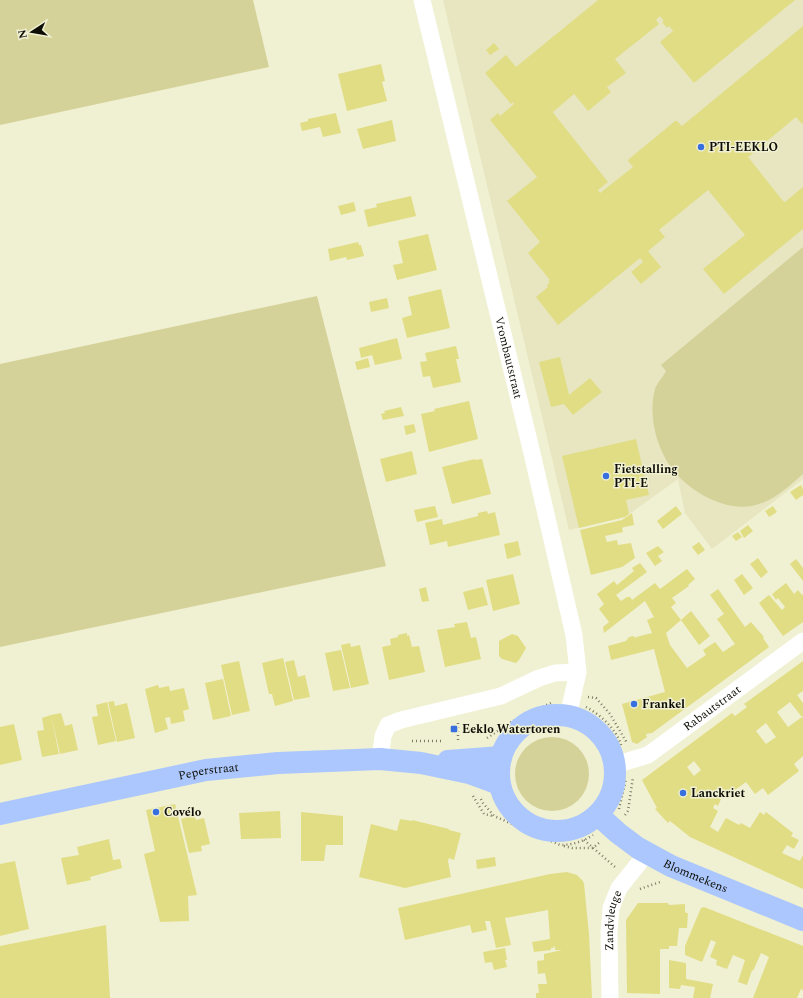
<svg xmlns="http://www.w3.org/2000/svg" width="803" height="998" viewBox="0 0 803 998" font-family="Spectral,serif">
  <rect width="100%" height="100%" fill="#f0f0d2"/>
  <path fill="#e7e6c1" d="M443,0h360v479l-91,70 -27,-36 -7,-34 -53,38 -56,13z"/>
  <path fill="#d4d299" d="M0,0h253l16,67 -269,58z
    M803,247v227c-15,13 -30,28 -51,32 -29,5 -64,-15 -81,-39 -15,-20 -23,-53 -16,-78 2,-6 8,-12 11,-18l-5,-6z
    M317,296l69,270 -386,81v-283z
    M515 774a37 37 0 1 1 74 0a37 37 0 1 1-74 0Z"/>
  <path fill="#e1dd84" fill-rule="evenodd" d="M598,0h197l-101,83 -34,-41 13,-11 -4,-5 -2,2 -5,-6 2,-1 -4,-5 -4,4 3,4 -44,35 11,14 -19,14 4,5 -23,19 -14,-17 -21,18 -6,-7 61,77 -10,8 2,3 33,-26 -5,-6 1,-2 46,-38h2l5,5 121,-100v97l-1,1 -6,-7 -48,40 35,44 2,1 18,-15v42l-79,65 -21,-25 42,-34 -37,-45 -49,40 6,7 -17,14 13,16 -20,17 -10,-12 12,-10 -3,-4 -82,67 -22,-28 12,-10 -1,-2 3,-3 -2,-1 2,-1 -22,-27 12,-11 -33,-41 30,-24 -47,-57 8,-7 2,3 14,-12 -1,-2 -2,2 -26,-31 21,-18 10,12z
    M494,43l5,6 -9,6 -4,-5z
    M381,64l4,17 -3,1 5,19 -40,10 -9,-37z
    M336,113l5,20 -18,4 -3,-10 -18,4 -2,-8 8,-2v-2z
    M392,120l4,21 -33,8 -6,-20z
    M411,196l5,20 -48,11 -4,-17 13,-3 -1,-3z
    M354,202l2,9 -15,4 -3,-9z
    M428,234l9,36 -40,10 -4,-15 10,-2 -5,-22z
    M358,242l1,3h2l3,11 -17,4 -1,-3 -16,4 -2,-12z
    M441,289l9,39 -43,10 -5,-20 10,-3 -4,-18z
    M387,298l2,10 -18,4 -2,-10z
    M397,338l5,21 -27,6 -3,-10 -11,3 -2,-10z
    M456,346l3,13h-3l5,23 -28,6 -3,-12 -7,1 -3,-15 7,-1 -2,-8z
    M560,357l9,38 21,-17 12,14 -29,23 -9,-11 -13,3 -12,-45z
    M368,358l2,9 -13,3 -2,-8z
    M469,401l9,38 -49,13 -8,-38 14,-3 -1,-2z
    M401,407l3,9 -21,4 -2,-6 4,-1 -1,-2z
    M414,424l2,8 -10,3 -2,-9z
    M636,439l13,56 -23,5 3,14 -4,3 -46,11 -17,-72z
    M412,451l5,23 -31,8 -6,-23z
    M475,459v1l7,-1 9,35 -39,10 -10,-37z
    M801,485l2,4v6l-7,5 -6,-8z
    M435,506l3,11 -21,5 -3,-12z
    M676,506l6,8 -19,15 -6,-8z
    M773,506l4,6 -8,5 -4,-6z
    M487,511l1,3 7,-2 5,23 -52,12 -1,-6 -17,4 -5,-22 17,-4 1,6 35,-9v-3z
    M632,513l2,12 -10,2 -2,1 1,4 -18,4 2,6 10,-2 1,5 13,-2 4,15 -13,9 -31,8 -11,-45 42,-10z
    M748,525l5,6 -9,7 -4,-7z
    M738,532l4,5 -6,4 -4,-5z
    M518,541l3,14 -14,4 -3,-15z
    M699,542l6,8 -7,5 -6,-8z
    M658,546l6,6 -6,4 4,5 -7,5 -9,-13z
    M758,558l10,14 -7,6 -11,-14z
    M796,559l7,9v13l-13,-17z
    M640,563l7,9 -31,23 5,6 6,-4h3l2,3 23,-17 5,6 27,-20 8,10 -7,6 1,1 -17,12 4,5 -5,4 10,13 -15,13 4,12 17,23 19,-13 -3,-5 12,-8 8,10 12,-8 -18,-25 7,-5 -14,-19 8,-6 27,38 6,-5 13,15 -1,1 6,9 -117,86 -6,1 1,3 -10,7 -5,-2 -10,-38 43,-12 -11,-43 -43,11 -3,-14 18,-5 3,-4 4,-1 3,2v-1l16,-4 -5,-13 7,-3 -9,-16 -41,32 -1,-6 6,-5 -10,-13 5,-5 -7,-10 17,-13 3,4 17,-14 -2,-3z
    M513,574l7,30 -27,7 -7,-31z
    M742,574l11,14 -9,7 -10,-15z
    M786,583l8,11 4,-4 4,5 1,-1v28l-20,14 -24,-33 10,-8 13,15 3,-3 -7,-9 -2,2 -4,-6z
    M426,587l3,14 -7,1 -3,-13z
    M483,587l5,18 -20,5 -5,-18z
    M691,611l19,25 -11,9 -18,-25z
    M467,622l4,16 5,-1 5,22 -36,8 -8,-37 18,-3 -1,-3z
    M407,633v3l2,-1 3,12 7,-1 6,26 -36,8 -7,-33 9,-2 -1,-6 8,-2v-2z
    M512,634l6,2 8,12 -7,12 -3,3 -14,-4 -3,-3v-15z
    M350,643l1,4 9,-2 9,39 -18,4 -10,-43z
    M341,650l9,38 -17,3 -8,-38z
    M283,658l10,43 -18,5 -3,-12h-3l-7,-31z
    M294,660l4,17 7,-2 5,22 -16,3 -9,-38z
    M239,661l11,50 -18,4 -11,-50z
    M803,661v30l-6,4 6,8v13l-1,1 -12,-15 -13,10 11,15 14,-10 1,1v38l-9,8 5,7 -31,24 -5,-7 -8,6 -9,-12 -22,16 -6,-9 -7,5 10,5 -3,7 -3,-2 -2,4 5,3 -8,16 8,5 8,-14 13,7 2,-2 9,5 10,-16 4,3 2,-3 27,21 -2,3 8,4 -5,9 -7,-4 -5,8 18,8 3,-6v34l-113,-52 -20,-16 -2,2 -13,-14 2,-1 -15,-28 90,-67 3,3 12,-9 -3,-3zM766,723l10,14 -10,7 -10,-13zM694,761l7,9 -7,6 -7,-9z
    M223,679l8,37 -18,4 -8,-37z
    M158,685l1,3 10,-2 1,5 14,-3 5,21 -6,2 2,10 -14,3 -1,-7 -5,1 3,11 -13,4 -10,-44z
    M114,701l1,5 12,-3 8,35 -18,4 -9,-40z
    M107,702l9,39 -18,4 -6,-28 6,-1 -2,-11z
    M61,713l4,13 7,-2 6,26 -18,4 -9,-39z
    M51,715l8,39 -17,3 -5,-26 7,-1 -2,-12z
    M14,724l8,36 -22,5v-38z
    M175,804l22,91 -9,1 1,25 -29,1 -16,-68 11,-3 -9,-41z
    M280,811l1,27 -40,1 -2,-26z
    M301,812l42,4v29h-17l-2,16h-23z
    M194,815l2,5 8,-2 6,26 -9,2 1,5 -13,2 -8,-34z
    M400,819l12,2v-1l37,9v1l12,3 -7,27 -5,-2 -1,3 3,16 -46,11 -46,-11 12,-53 26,7z
    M109,839l4,21 7,-1 2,9 -32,9 1,3 -24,5 -6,-27 18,-3 -2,-8z
    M495,857l1,9 -19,3 -1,-9z
    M15,861l14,68 -29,7v-72z
    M567,872l10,3 6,6 1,3 5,50 3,64h-56v-5h3l-1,-9h9l-2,-11 -7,1 -1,-13 7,-1v-6l18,-4h-7v-3l-2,-1 1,2h-3v2l-17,2 -2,-10 18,-3 -2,-29 -43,8 6,27 -15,3 -6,-27h-5l2,9 -15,3 -2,-8 -65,15 -7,-32 152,-34z
    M638,903h30l1,2 16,-1v7l1,2h2l-1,15h-8l-2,18h-8v3h-9v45l-33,-1 -1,-73z
    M704,907l99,39v44l-2,-1 -4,9h-44l16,-41 -8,-4 -8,18 -1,-1 -5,15 -9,-3 7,-22 -12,-5 -6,14 -11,-4 1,-5 -7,-3 6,-15 -5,-2 -9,22 -17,-7v-9l16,-38z
    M106,925l4,73h-110v-52z
    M505,948l2,12h-2l2,7 -13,3 -2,-8 -7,1 -2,-11z
    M669,960l17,3v16l27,5 -3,14h-17l2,-11 -14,-2 -1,4 -11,-1z"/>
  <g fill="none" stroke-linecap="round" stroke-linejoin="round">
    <path stroke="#7c7b69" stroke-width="2.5" stroke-dasharray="1 3" stroke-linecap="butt" d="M588,697l8,1 14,16 17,29
      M586,707c15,8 30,22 35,38
      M458,723v19
      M487,738l26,-17 40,-19
      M412,741h32
      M473,796l11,18 9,2
      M481,799l2,4 11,13 66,29c12,0 22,-3 33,-10
      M619,809l7,-30
      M625,815l3,-4 5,-34
      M584,840l31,27
      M564,846l8,2h21l7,-6
      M640,889l20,-7"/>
    <g stroke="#fff" stroke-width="17">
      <path id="s1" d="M422,0l109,449 43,186 4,37 -10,44"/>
      <path d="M380,759l3,-23 5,-11 13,-5 100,-24 38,-18 16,-5 23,-1"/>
      <path id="s2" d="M615,765l33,-10 155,-114"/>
      <path id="s3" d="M610,998l-1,-66 2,-24 8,-20 28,-35"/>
    </g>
    <g stroke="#abc7fd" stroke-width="22">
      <circle cx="557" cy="773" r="58"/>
      <path d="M448,761l53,-4"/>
      <path id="s4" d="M0,814l206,-44 72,-7 102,-4 41,4 48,10 30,11"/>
      <path id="s5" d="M598,815l20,18 20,15 33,18 132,54"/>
    </g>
  </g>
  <g fill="#376fde" stroke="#f0f0d2" stroke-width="1.5">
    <circle cx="701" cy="147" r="4"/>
    <circle cx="606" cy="476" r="4"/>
    <circle cx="634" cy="704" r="4"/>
    <rect x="450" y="725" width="8" height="8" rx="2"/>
    <circle cx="683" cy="793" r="4"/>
    <circle cx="156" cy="812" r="4"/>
  </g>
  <g text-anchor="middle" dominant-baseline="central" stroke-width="3" stroke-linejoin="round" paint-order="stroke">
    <g font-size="12" font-weight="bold" fill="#0e0d05" stroke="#f0f0d2" text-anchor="start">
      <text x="709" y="147">PTI-EEKLO</text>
      <text x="614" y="469">Fietstalling<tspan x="614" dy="14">PTI-E</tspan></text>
      <text x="642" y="704">Frankel</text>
      <text x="462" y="729">Eeklo Watertoren</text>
      <text x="691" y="793">Lanckriet</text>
      <text x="164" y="812">Covélo</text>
    </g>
    <g font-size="12" fill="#0e0d05" stroke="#f0f0d2">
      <text stroke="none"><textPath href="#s1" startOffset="368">Vrombautstraat</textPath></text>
      <text stroke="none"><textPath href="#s2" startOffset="114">Rabautstraat</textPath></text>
      <text stroke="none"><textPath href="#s4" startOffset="213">Peperstraat</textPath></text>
      <text stroke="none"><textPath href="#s5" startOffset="116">Blommekens</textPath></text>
      <text stroke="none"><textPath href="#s3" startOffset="78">Zandvleuge</textPath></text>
    </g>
  </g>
  <g transform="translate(32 32) rotate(258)" stroke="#f0f0d2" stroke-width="3" paint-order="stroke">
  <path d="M0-3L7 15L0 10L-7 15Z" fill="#0e0d05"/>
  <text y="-6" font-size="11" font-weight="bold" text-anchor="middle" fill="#0e0d05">N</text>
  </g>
</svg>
